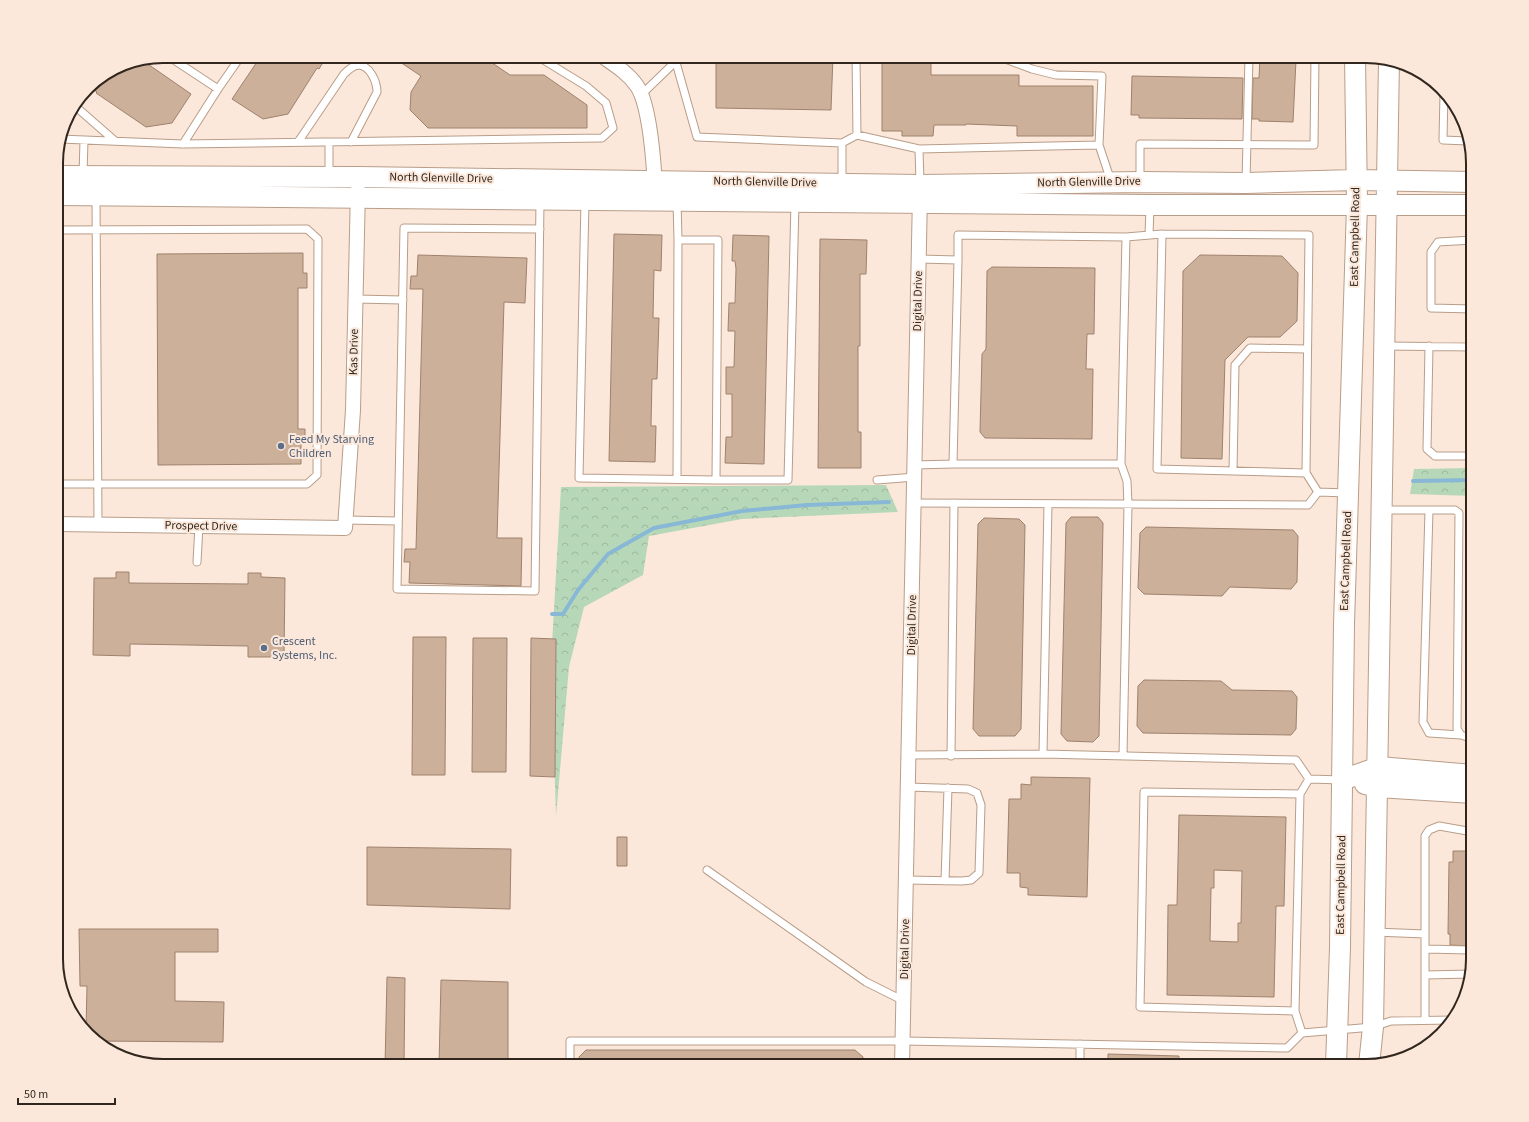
<svg xmlns="http://www.w3.org/2000/svg" width="1529" height="1122" viewBox="0 0 1529 1122" font-family="'Source Sans 3',sans-serif">
  <defs>
    <pattern id="forest-crowns" width="20" height="18" patternUnits="userSpaceOnUse"><rect width="20" height="18" fill="#b7d8b8"/><path d="M2 6a3 3 0 1 1 6 0M12 15a3 3 0 1 1 6 0" fill="none" stroke="#9eb99e"/></pattern>
  </defs>
  <rect width="100%" height="100%" fill="#fbe8db"/>
  <path fill="url(#forest-crowns)" d="M1473,468v28l-63,-2 4,-25z
    M886,485l12,27 -156,7 -93,17 -6,39 -59,32 -15,60 -13,149 -5,-155 10,-174z"/>
  <g fill="none" stroke-linecap="round" stroke-linejoin="round">
    <path stroke="#88b8d5" stroke-width="4" d="M1413,481l60,-1
      M552,614h11l15,-24 30,-36 46,-26 88,-17 65,-6 82,-3"/>
  </g>
  <path fill="#cdb09a" stroke="#9e826d" fill-rule="evenodd" d="M261,56h66l-8,13 -2,-1 -29,46 -25,5 -31,-20z
    M391,56h91l28,19h34l43,30v23h-159l-18,-18 1,-18 10,-16z
    M716,56h117l-2,54 -115,-2z
    M882,56h49v19h88v11h74v50h-76v-10l-51,-2v1h-32l-1,11h-31v-5h-20z
    M1260,56h33v4h3l-3,62 -34,-1v-2h-7l1,-41h6z
    M142,60l49,34 -19,29 -26,4 -50,-34 1,-1 -8,-6 33,-22z
    M1132,76l111,2 -1,41 -103,-1v-3h-8z
    M614,234l48,1 -1,36 -7,-1 -1,48h6l-2,61h-5l-1,47h5l-1,36 -46,-1z
    M733,235l36,1 -5,228 -39,-1 1,-26h6v-43h-6v-27h8l1,-36h-7l1,-28h6l1,-34 -1,-8h-3z
    M820,239l47,1 -1,34h-6v72h-2v86h3v36h-43z
    M303,253v20h4v15h-9v141h7v14h-4v21l-143,1 -1,-211z
    M418,255l109,3 -2,45 -21,-1 -7,236h25l-1,48 -112,-3 1,-21h-6l1,-13h11l7,-260h-13l1,-13h6z
    M1200,255l82,1 16,17 -1,48 -17,16h-32l-23,23 -3,99 -41,-1 2,-187z
    M992,267l103,1 -1,66h-7l-1,35h7l-1,70 -107,-1 -5,-6 2,-78 4,-5 1,-78z
    M1071,517h27l5,6 -4,213 -6,6 -26,-1 -6,-7 5,-211z
    M984,518l35,1 6,6 -4,204 -6,7h-36l-6,-7 5,-205z
    M1146,527l147,3 5,6 -1,46 -6,7 -61,-2 -8,9 -78,-2 -6,-6 2,-55z
    M116,572h13v11l119,1v-11h13v4l24,1 -1,79h-36v-11l-118,-2v12l-37,-1 1,-77h22z
    M413,637h33l-1,138h-33z
    M473,638h34l-1,134h-34z
    M531,638l25,1 -1,138 -25,-1z
    M1144,680l77,1 11,9 60,1 5,6 -1,32 -5,6 -148,-2 -6,-7 1,-40z
    M1031,777l59,1 -3,119 -59,-2v-7l-8,-1v-14h-13l2,-74h12v-15l10,1z
    M1179,815l107,2 -2,89h-8l-2,91 -107,-2 1,-90h9zM1214,870l28,1 -1,52h-3v19l-28,-1 1,-53h3z
    M617,837h10v29h-10z
    M367,847l144,2 -1,60 -143,-4z
    M1453,851h20v95l-23,-1v-11h-2l1,-72h4z
    M79,929h139v23h-43v49l49,1 -1,40 -128,-1 -9,-11 1,-44h-7z
    M387,977l18,1 -1,88h-19z
    M441,980l67,2v84h-69z
    M586,1050h269l8,7v9h-284v-9z
    M1108,1054l71,2v10h-71z"/>
  <g fill="none" stroke-linecap="round" stroke-linejoin="round">
    <g stroke="#b99d88" stroke-width="9">
      <path id="lane" d="M168,56l50,33 23,-33
        M856,56l1,79 62,14 1,34
        M675,59l22,78 145,6v40
        M616,66l5,-10
        M1444,93l-1,47 25,1
        M641,95l30,-29 5,-10
        M75,106l40,35
        M60,139l123,5 419,-6 11,-10 -7,-25 -20,-17 -49,-30
        M298,142l46,-68c4,-4 8,-8 14,-9 12,0 19,17 19,27l-26,50
        M329,142v34
        M842,143l15,-8
        M183,144l35,-55
        M1099,145l12,36
        M919,149l180,-4 3,-69 -46,-1 -24,-6 -35,-13
        M83,175l1,-35
        M1140,180v-36l174,1 1,-89
        M1246,182l3,-126
        M96,196l2,329
        M585,201l-6,277 137,2 2,-240h-40l-1,239
        M677,201l1,39
        M540,229l-136,-1 -7,361 138,2 5,-390
        M56,230l251,-1 11,10 -1,236 -10,9h-251
        M1149,235l1,-28
        M1126,237l36,-3 -5,235 149,4 3,-238 -147,-1
        M1473,240l-35,2 -7,10v56l42,1
        M355,299l48,1
        M1386,346l87,1
        M1429,346l-2,103 8,7h38
        M953,464h168l5,-227 -168,-2v25
        M1121,464l6,17 1,24 -5,251
        M915,465l38,-1 5,-204 -39,-1
        M1233,471l2,-106 15,-17 57,1
        M1306,473l12,19
        M716,480h72l7,-277
        M877,480l38,-3
        M914,503l394,2 10,-13 29,1
        M1382,510h73l4,3 -2,216 4,6 12,4
        M1429,510l-6,212 6,11 32,2
        M346,520l52,1
        M197,562l2,-36
        M1043,754l5,-250
        M909,755l134,-1 253,6 13,19 33,1
        M951,756l3,-253
        M707,870l159,112 38,19
        M906,880l56,1 9,-1 8,-7 2,-68 -4,-12 -9,-4 -60,-2
        M945,881l3,-93
        M1375,932l50,2
        M1425,949l45,1 3,3
        M1425,975l46,-1
        M1295,1011l5,-217
        M1425,1020v-184l4,-6 10,-4 34,6
        M1302,1033l-7,-22 -155,-4 4,-215 156,2 9,-15
        M570,1066v-25h333l384,7 15,-15 71,-6 18,-6 62,-1
        M1080,1066v-22"/>
    </g>
    <g stroke="#b99d88" stroke-width="16">
      <path id="street" d="M602,56c13,9 26,17 35,30 13,19 17,79 18,103
        M56,524l289,4 8,-118 5,-221
        M902,1066l18,-871"/>
    </g>
    <g stroke="#b99d88" stroke-width="22">
      <path id="secondary" d="M56,176l303,1 561,8 220,-3 106,1 110,-3 117,2
        M56,195l1094,10h323
        M1342,780l37,-13 94,8
        M1365,784l13,3 95,6
        M1369,1065l4,-38 16,-967
        M1336,1066l4,-119 4,-323 13,-419 -2,-149"/>
    </g>
    <use href="#lane" stroke="#fff" stroke-width="7"/>
    <use href="#street" stroke="#fff" stroke-width="14"/>
    <use href="#secondary" stroke="#fff" stroke-width="20"/>
  </g>
  <g fill="#5c6f8a" stroke="#fbe8db" stroke-width="1.5">
    <circle cx="281" cy="446" r="4"/>
    <circle cx="264" cy="648" r="4"/>
  </g>
  <g text-anchor="middle" dominant-baseline="central" stroke-width="4" stroke-linejoin="round" paint-order="stroke">
    <g font-size="12" fill="#31261d" stroke="#fbe8db">
      <text transform="translate(441 178) rotate(1)">North Glenville Drive</text>
      <text transform="translate(765 182) rotate(1)">North Glenville Drive</text>
      <text transform="translate(1089 182) rotate(-1)">North Glenville Drive</text>
      <text transform="translate(1355 237) rotate(-89)">East Campbell Road</text>
      <text transform="translate(918 301) rotate(-89)">Digital Drive</text>
      <text transform="translate(354 352) rotate(-89)">Kas Drive</text>
      <text transform="translate(201 526) rotate(1)">Prospect Drive</text>
      <text transform="translate(1346 561) rotate(-88)">East Campbell Road</text>
      <text transform="translate(912 625) rotate(-89)">Digital Drive</text>
      <text transform="translate(1341 885) rotate(-89)">East Campbell Road</text>
      <text transform="translate(905 949) rotate(-89)">Digital Drive</text>
    </g>
    <g font-size="12" fill="#4e5e75" stroke="#fbe8db" text-anchor="start">
      <text x="289" y="439">Feed My Starving<tspan x="289" dy="14">Children</tspan></text>
      <text x="272" y="641">Crescent<tspan x="272" dy="14">Systems, Inc.</tspan></text>
    </g>
  </g>
  <path d="M0 0H1529V1122H0ZM163 63H1366A100 100 0 0 1 1466 163V959A100 100 0 0 1 1366 1059H163A100 100 0 0 1 63 959V163A100 100 0 0 1 163 63Z" fill="#fbe8db" fill-rule="evenodd"/>
  <path fill="none" stroke="#31261d" stroke-width="2" d="M163 63H1366A100 100 0 0 1 1466 163V959A100 100 0 0 1 1366 1059H163A100 100 0 0 1 63 959V163A100 100 0 0 1 163 63Z"/>
  <path d="M18 1098v6h97v-6" fill="none" stroke="#31261d" stroke-width="2"/>
  <text x="24" y="1098" font-size="12" fill="#31261d" stroke="#fbe8db" stroke-width="3" paint-order="stroke">50 m</text>
</svg>
